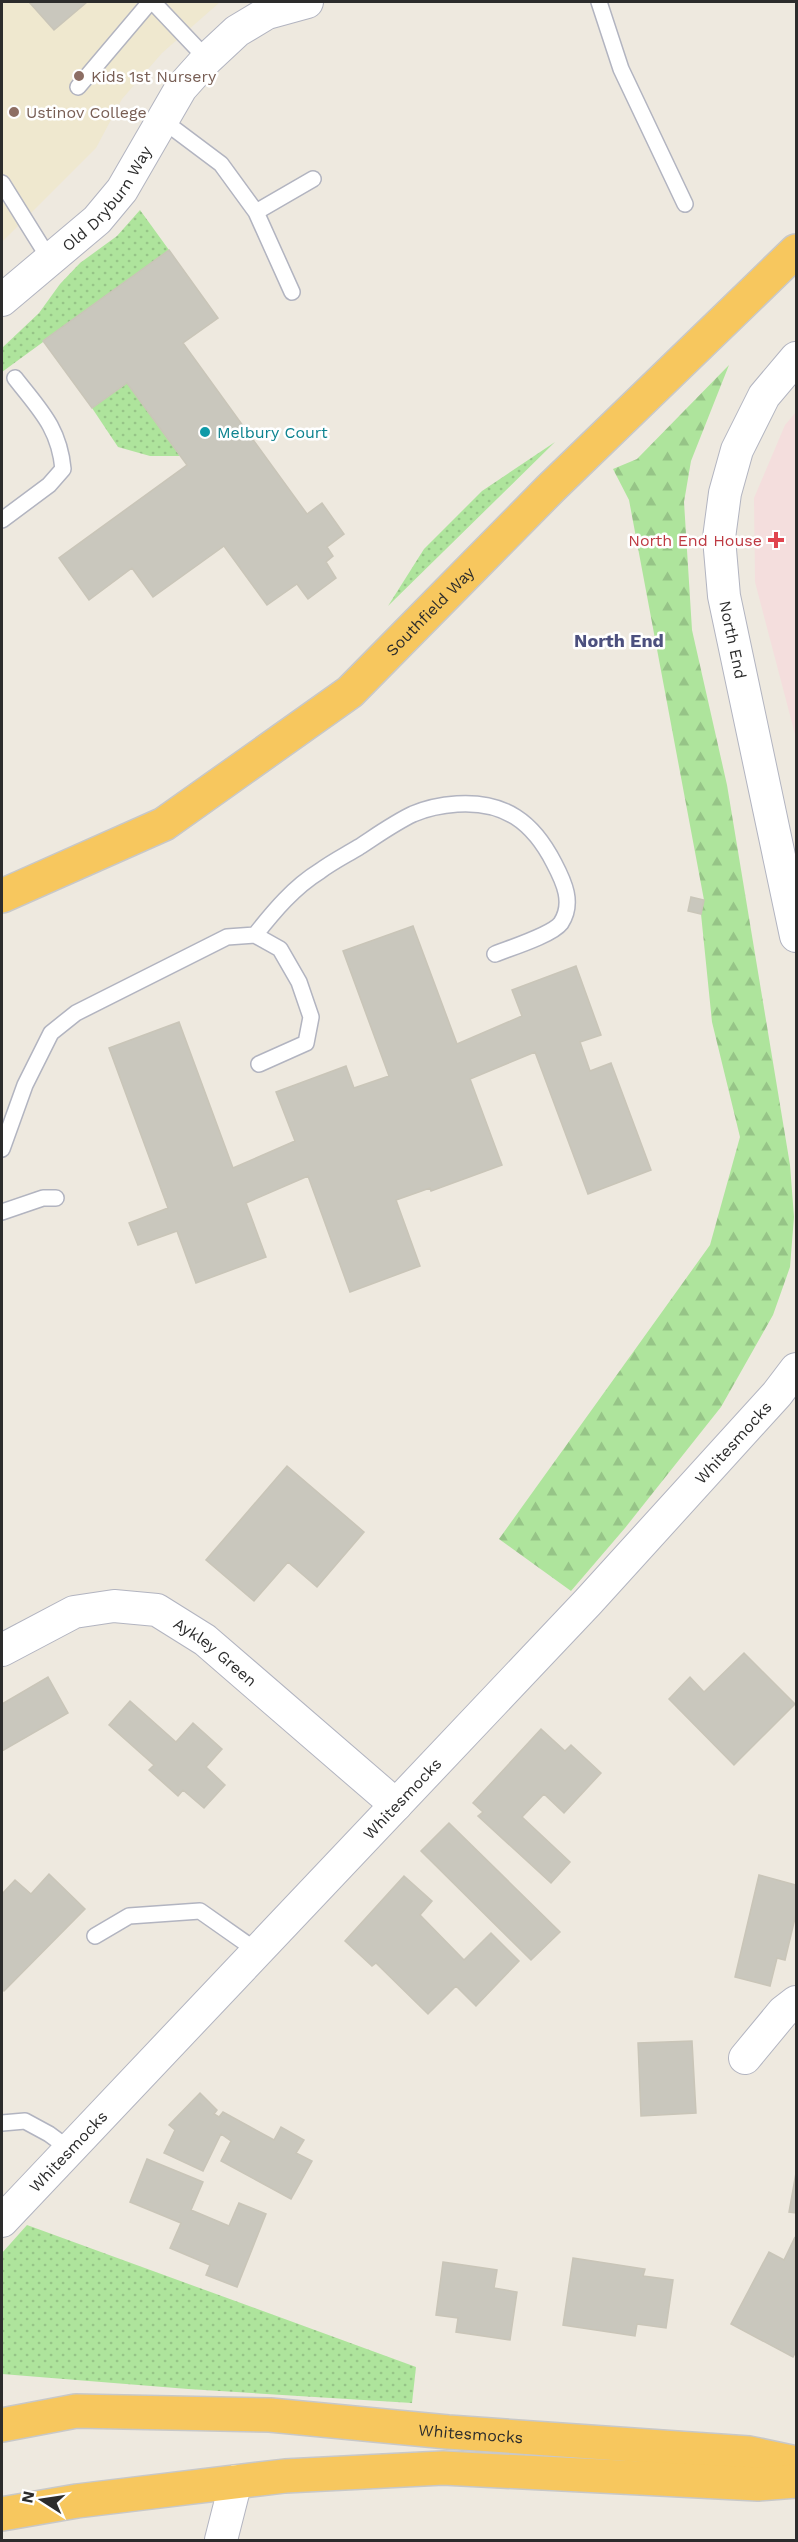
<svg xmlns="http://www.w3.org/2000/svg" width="798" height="2542" viewBox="0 0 798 2542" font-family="'Work Sans',sans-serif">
  <defs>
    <pattern id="green-dots" width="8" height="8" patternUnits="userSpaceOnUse" patternTransform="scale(1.5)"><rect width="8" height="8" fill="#aee49c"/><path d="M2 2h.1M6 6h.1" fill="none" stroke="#96c487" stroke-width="1.8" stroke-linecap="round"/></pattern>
    <pattern id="forest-firs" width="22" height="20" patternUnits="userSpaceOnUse" patternTransform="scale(1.5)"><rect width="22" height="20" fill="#aee49c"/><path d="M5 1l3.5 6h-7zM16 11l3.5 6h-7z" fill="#96c487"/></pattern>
  </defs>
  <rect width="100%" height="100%" fill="#eee9df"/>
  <path fill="#efe8cf" d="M2,2h218l-58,51 -40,46 -26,49 -94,94z"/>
  <path fill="#f4dedd" d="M796,412v326l-41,-156 -1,-84 31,-73z"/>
  <path fill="url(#green-dots)" d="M140,210l29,40 -167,122v-24l37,-35 21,-29 20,-21 37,-27z
    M127,383l53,73h-30l-32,-9 -26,-39z
    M555,442l-167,164 36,-57 58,-58z
    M27,2225l389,142 -4,36 -224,-14 -186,-15v-121z"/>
  <path fill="url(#forest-firs)" d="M729,365l-38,96 -7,41 8,128 35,155 63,380 4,52 -4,50 -17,48 -52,92 -96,121 -54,63 -72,-52 211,-294 30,-108 -28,-115 -11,-108 3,-14 -75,-400 -16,-31 24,-10z"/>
  <path fill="#c9c7bd" stroke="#c9c5b8" stroke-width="1.5" d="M29,2h58l-33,28z
    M169,250l49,68 -35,25 124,171 15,-11 22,31 -17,13 6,9 -7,6 10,16 -28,21 -11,-15 -30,21 -43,-59 -71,51 -21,-29 -43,32 -30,-42 128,-93 -60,-82 -35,25 -49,-67z
    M691,897l13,3 -3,14 -13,-3z
    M413,926l44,118 65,-28 -10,-26 64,-24 25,69 -21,7 10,29 21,-8 40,107 -63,24 -53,-142 -65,27 32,86 -71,26 -1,-3 -34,12 24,66 -70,26 -42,-116 -62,27 20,54 -70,26 -19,-52 -39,14 -9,-22 39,-15 -59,-160 70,-26 54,146 62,-27 -19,-49 70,-26 8,22 35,-12 -46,-125z
    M287,1466l77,66 -47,55 -29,-25 -34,39 -48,-41z
    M744,1653l51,51 -61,61 -65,-66 21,-22 14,15z
    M48,1677l20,36 -66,38v-47z
    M130,1701l46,41 17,-19 29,26 -16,18 19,18 -21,23 -21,-18 -5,6 -29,-26 5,-5 -45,-40z
    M541,1729l24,22 6,-6 30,28 -37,40 -20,-19 -22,23 48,45 -19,21 -73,-67 5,-4 -10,-9z
    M449,1823l111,109 -29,28 -110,-109z
    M49,1874l36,35 -81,82 -2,-2v-95l13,-14 16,14z
    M759,1875l37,10v29l-11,46 -8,-2 -7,28 -35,-9z
    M404,1876l28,25 -12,14 44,45 27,-27 28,28 -43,45 -20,-20 -28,28 -52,-51 -4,3 -27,-25z
    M692,2041l4,72 -55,3 -3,-73z
    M200,2093l17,17 -3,4 5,3 4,-5 51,28 7,-13 23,13 -8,13 16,8 -21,38 -70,-38 10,-20 -10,-7 -18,37 -39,-18 11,-23 -6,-5z
    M147,2159l56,23 -12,28 38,16 10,-23 27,11 -29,73 -31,-12 4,-10 -40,-17 11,-25 -51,-21z
    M796,2173v40l-7,-1z
    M795,2237l1,114 -3,6 -62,-33 38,-72 15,8z
    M573,2258l72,11 -2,7 30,4 -7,48 -29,-4 -2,12 -72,-11z
    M443,2262l54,8 -3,18 23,4 -7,48 -54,-8 2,-14 -22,-3z"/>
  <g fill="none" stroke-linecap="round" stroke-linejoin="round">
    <g stroke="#b2b4c0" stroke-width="18">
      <path id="service" d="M153,2l54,57
        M599,2l22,67 64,135
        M78,87l72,-85
        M161,119l60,45 35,48 36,80
        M2,183l48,77
        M256,212l57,-33
        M2,520l47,-35 14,-16c-4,-42 -24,-60 -48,-91
        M255,935c19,-24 39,-48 65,-64 12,-9 26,-16 39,-24 17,-11 35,-24 54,-33 14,-6 29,-9 44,-10 48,-3 76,18 97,59 10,19 20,40 7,60 -9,12 -51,25 -66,31
        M2,1149l23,-64 26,-52 25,-20 151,-76 28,-2 25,14 19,33 12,35 -5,26 -47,21
        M2,1212l41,-14h13
        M95,1936l34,-20 71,-5 57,40
        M2,2123l23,-2 24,13 19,14"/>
    </g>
    <g stroke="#b2b4c0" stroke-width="34">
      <g id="minor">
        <path id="s1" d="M2,300l95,-80 25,-30 59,-102 26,-29 30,-28 30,-18 40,-11"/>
        <path id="s2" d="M796,358l-32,38 -27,54 -12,43 -6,45 5,58 72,340"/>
        <path id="s3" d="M2,1650l72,-38 40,-6 43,4 48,30 191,165"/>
        <path d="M745,2058l38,-46 13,-10"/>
        <path id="s4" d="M2,2221l586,-619 189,-208 19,-25"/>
        <path d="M221,2540l15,-59"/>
      </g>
    </g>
    <g stroke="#c8c8c8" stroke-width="36">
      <g id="trunk">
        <path id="s5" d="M2,896l162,-72 186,-132 201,-204 245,-237"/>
        <path id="s6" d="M2,2425l74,-14 194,4 178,17 301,21 47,10"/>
        <path d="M2,2514l75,-13 208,-25 158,-8 315,16 38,-3"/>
      </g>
    </g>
    <use href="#service" stroke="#fff" stroke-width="15"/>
    <use href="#minor" stroke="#fff" stroke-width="32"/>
    <use href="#trunk" stroke="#f7c75e" stroke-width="33"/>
  </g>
  <g fill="#8d6e63" stroke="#fff" stroke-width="2">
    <circle cx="79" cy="76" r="6"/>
    <circle cx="14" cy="112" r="6"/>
  </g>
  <circle fill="#0f9aa8" stroke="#fff" stroke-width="2" cx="205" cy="432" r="6"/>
  <path fill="#e0444e" stroke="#fff" stroke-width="2" d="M773 531h6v6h6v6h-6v6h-6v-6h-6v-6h6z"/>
  <g text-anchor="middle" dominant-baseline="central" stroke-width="5" stroke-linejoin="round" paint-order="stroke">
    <g font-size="16" fill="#785e54" stroke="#fff" text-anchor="start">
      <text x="91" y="76">Kids 1st Nursery</text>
      <text x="26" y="112">Ustinov College</text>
    </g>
    <g font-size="16" fill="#2c2c2c" stroke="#fff">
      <text stroke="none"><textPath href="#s1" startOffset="147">Old Dryburn Way</textPath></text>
      <text stroke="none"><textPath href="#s5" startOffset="519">Southfield Way</textPath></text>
      <text stroke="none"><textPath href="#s2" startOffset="303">North End</textPath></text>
      <text stroke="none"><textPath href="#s4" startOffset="1068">Whitesmocks</textPath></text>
      <text stroke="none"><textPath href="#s3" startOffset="237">Aykley Green</textPath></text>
      <text stroke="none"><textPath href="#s4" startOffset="582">Whitesmocks</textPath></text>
      <text stroke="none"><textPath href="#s4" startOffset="96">Whitesmocks</textPath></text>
      <text stroke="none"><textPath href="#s6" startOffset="471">Whitesmocks</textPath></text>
    </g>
    <g font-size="16" fill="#0d838f" stroke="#fff" text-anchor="start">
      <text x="217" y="432">Melbury Court</text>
    </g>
    <g font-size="16" fill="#be3a42" stroke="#fff" text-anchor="end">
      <text x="762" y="540">North End House</text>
    </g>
    <g font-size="18" font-weight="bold" fill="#4c507e" stroke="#fff">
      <text x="619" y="640">North End</text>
    </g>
  </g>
  <rect width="798" height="2542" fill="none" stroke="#2c2c2c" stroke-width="6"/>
  <g transform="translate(42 2500) rotate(282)" stroke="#ffffff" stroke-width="4.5" paint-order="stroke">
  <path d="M0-4.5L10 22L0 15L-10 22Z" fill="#2c2c2c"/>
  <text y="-9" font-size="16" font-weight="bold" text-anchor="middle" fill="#2c2c2c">N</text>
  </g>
</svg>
